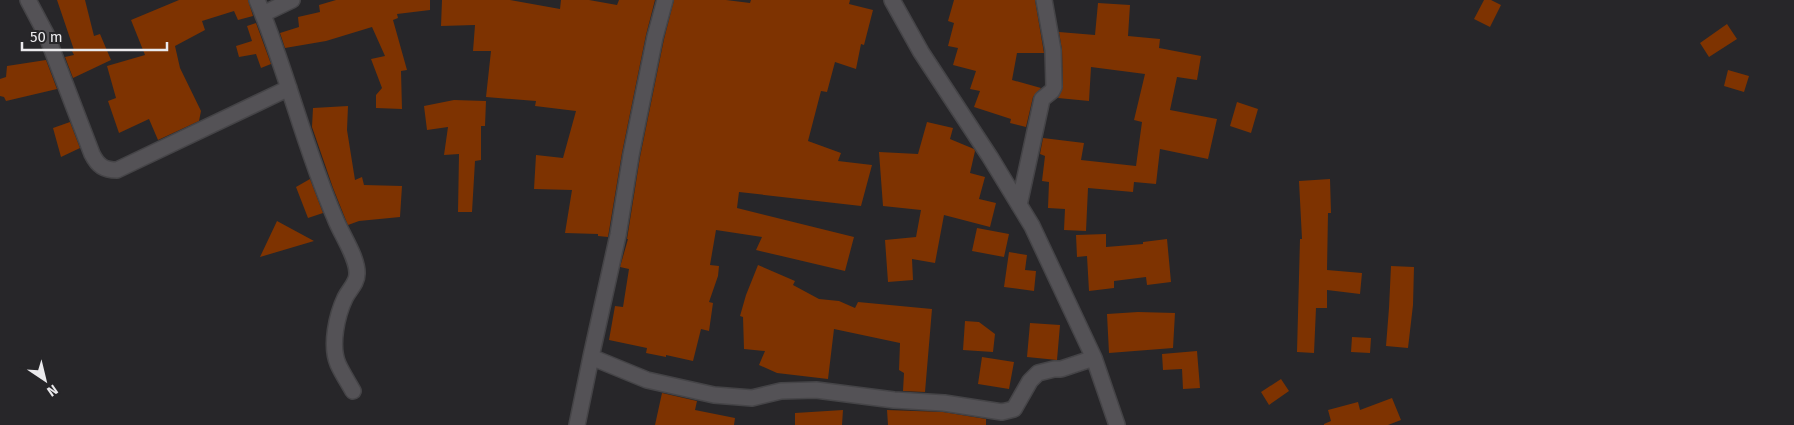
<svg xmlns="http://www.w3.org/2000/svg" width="1794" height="425" viewBox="0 0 1794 425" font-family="'Fira Sans',sans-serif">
  <rect width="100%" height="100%" fill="#272629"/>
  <path fill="#7e3301" d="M57,0h28l9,36 6,-2 11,26 -38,18 -8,-21 9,-2 -2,-4 2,-1z
    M179,0h69l5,16 -15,4 -4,-9 -32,10 3,9 -30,16 5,22 21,43 -2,10 -41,19 -9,-21 -30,14 -11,-32 8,-3 -9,-32 38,-11 -14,-35z
    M336,0h94v10l-33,4 1,4 -5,2 14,50 -6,1 1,38 -26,-1v-13l6,-7 -11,-29 14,-3 -13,-29 -46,14 -41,7 -5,-15 19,-6 -1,-10 22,-5 -1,-7z
    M442,0h68l50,9 1,-9h28l28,5 2,-5h36l-9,35 -24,118 -14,84 -10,-1v-2l-33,-1 7,-43 -38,-1 2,-34 27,3 13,-47 -41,-5 1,-5 -50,-4 5,-46h-18l2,-26 -34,1z
    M674,0h52l24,3 1,-3h99l-1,4 24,6 -9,35 -3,-1 -5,25 -21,-7 -8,30 -6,-1 -13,50 33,12 -3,8 34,4 -11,41 -122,-14 -2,16 117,29 -9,34 -89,-21 6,-13 -46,-7 -6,35 9,1 -1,10 -9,26 4,1 -4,28 -8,-2 -8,32 -27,-6v2l-20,-4 1,-5 -38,-8 6,-34 8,1 6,-38 -9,-2 8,-28h-1l13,-82 24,-118z
    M954,0h81l9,53h-27l-5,27 29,8 -8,9 -7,30 -16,-4 1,-4 -37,-12 6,-16 -10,-2 6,-18 -23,-6 5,-17 -10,-2 6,-23 -6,-2z
    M1484,0h7l10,5 -11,22 -16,-8z
    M1098,3l32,2 -2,31 32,3 -1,9 42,8 -4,24 -20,-3 -7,33 47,9 -9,40 -48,-10 -4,35 -22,-2 -1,10 -45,-4 -2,43 -22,-1 1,-21 -17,-1 1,-26 -7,-1 3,-25 -5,-2 3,-16 41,5 -3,17 55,6 6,-44 -8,-2 11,-46 -54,-7 -2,34 -31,-3 5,-11 -1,-37 -3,-18 36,3z
    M256,23l15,41 -10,4 -5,-14 -17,3 -3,-11 16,-5 -5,-15z
    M1727,24l10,15 -28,18 -9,-14z
    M46,60l11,29 -51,12 -2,-4 -4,-1v-17l6,-2 1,-11z
    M1728,70l21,6 -5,16 -20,-6z
    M454,100l32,1 -1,25h-4v34l-6,1 -3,51h-14l1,-58 -15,1 4,-28 -21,3 -3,-24z
    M1237,102l21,7 -7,24 -21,-7z
    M348,106l-1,24 8,50 7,-3 2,8 38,1 -2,31 -41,4 -11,4 -1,-2 -14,-35 -21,-61 1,-19z
    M70,122l10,26 -19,9 -8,-29z
    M927,122l26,6 -3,11 24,10 1,2 -5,22 15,4 -6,22 17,4 -6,24 -46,-12 -9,48 -23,-4 1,21 -25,2 -3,-42 31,-3 5,-27 -38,-4 -4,-54 39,2z
    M310,179l13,34 -15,5 -12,-31z
    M1330,179l1,34h-3l-1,57 35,3 -2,21 -33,-4v18h-11l-2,45 -17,-1 3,-113h2l-3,-58z
    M277,221l37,20 -54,16z
    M977,228l32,6 -5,23 -32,-6z
    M1106,234v13l37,-3v-2l24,-3 4,43 -24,3 -1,-8 -32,4v7l-25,3 -2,-35 -10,1 -1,-22z
    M1009,252l18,3 -2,15 11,1 -2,20 -30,-4z
    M758,265l37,16 -2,4 26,14 20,2 16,7 3,-6 74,7 -7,83 -22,-1 1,-18 -5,-3 1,-27 -66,-14 -6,50 -51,-6 -18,-8 6,-14 -21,-2 -1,-32 -3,-1 6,-21z
    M1391,266l23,1 -1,38 -5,43 -22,-2 3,-38z
    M1138,312l37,1 -2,35 -64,5 -2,-39z
    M965,321l14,1 16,12 -2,18 -30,-2z
    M1030,323l30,2 -3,35 -30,-3z
    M1352,337l19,1 -1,15 -19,-1z
    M1197,351l3,37 -17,1 -1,-20 -19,1 -1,-16z
    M982,357l32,5 -5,27 -31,-5z
    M1281,379l8,12 -20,14 -8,-13z
    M662,393l35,8 -2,9 40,8 -1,7h-79z
    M1392,398l9,22 -13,5h-64v-1l7,-3 -3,-11 30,-8 2,8z
    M843,410l-1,15h-47v-12z
    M887,410l56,2 43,7v6h-98z"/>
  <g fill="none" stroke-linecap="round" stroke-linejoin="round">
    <g stroke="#454447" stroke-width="18">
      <path id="minor" d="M28,0l18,34 46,120c6,12 12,16 25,16l172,-82
        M257,0c30,71 47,147 78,218 6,16 23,40 22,56 0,9 -8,16 -12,24 -8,17 -15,47 -7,66 4,9 10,18 15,27
        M892,0l29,52 69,105 42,69 62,132 23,67
        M263,14l29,-14
        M1019,205l23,-106 10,-8 2,-4 -1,-37 -9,-50
        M591,357l27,-122 13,-80 24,-118 10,-37
        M577,425l14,-68 56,23 67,15 38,3 29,-7 35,-1 78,10 50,3 58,9 12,-3 16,-28 8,-8 16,-4h7l33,-11"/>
    </g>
    <use href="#minor" stroke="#545256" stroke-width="15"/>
  </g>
  <g transform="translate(45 380) rotate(145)" stroke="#272629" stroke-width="4" paint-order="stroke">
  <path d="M0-4L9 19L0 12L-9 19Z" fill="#ebeaed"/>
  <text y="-8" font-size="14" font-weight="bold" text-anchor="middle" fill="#ebeaed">N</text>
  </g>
  <path d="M22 42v8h145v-8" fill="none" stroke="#ebeaed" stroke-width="2.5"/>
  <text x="30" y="42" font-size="15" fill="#ebeaed" stroke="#272629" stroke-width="4" paint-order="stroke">50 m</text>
</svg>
